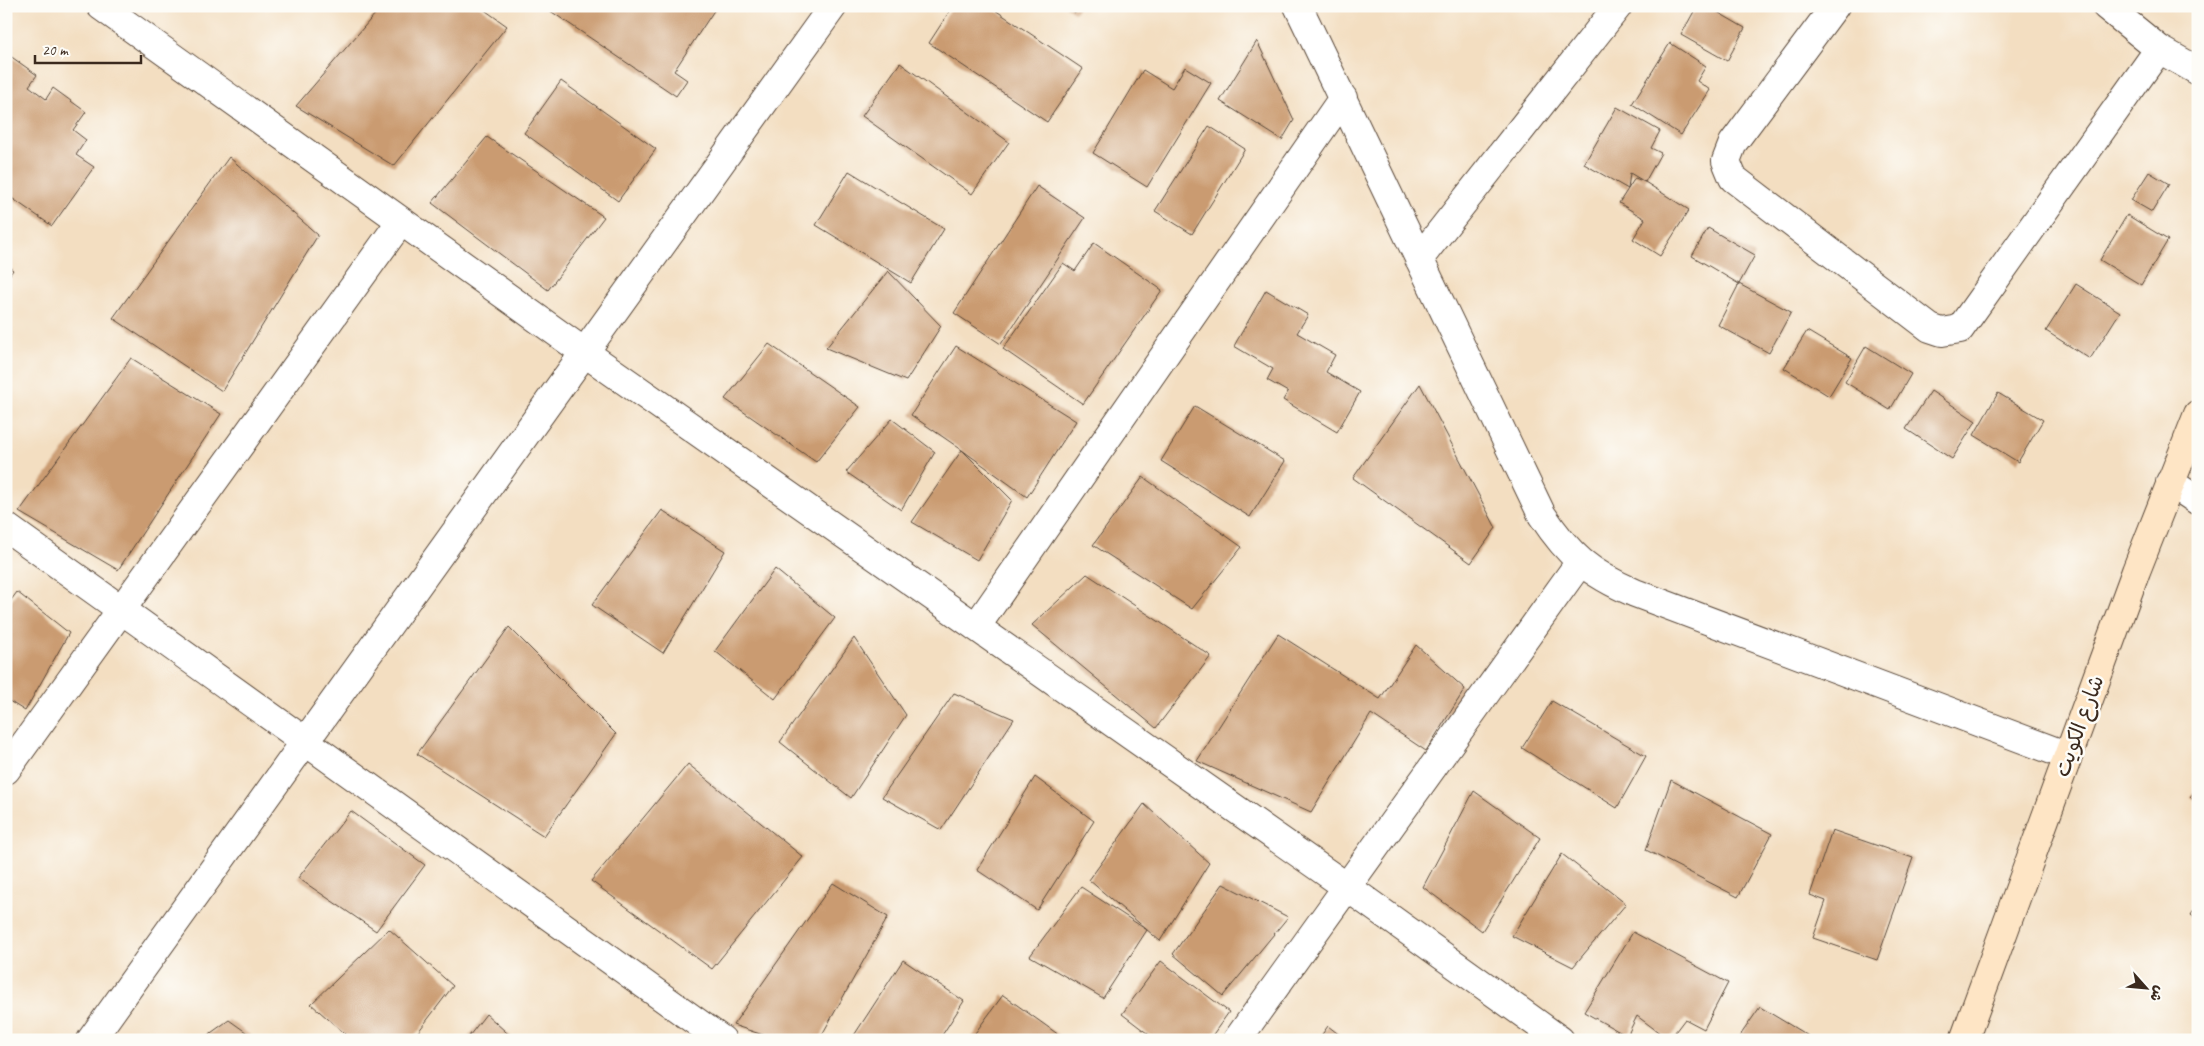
<svg xmlns="http://www.w3.org/2000/svg" width="2204" height="1046" viewBox="0 0 2204 1046" font-family="Caveat,'Playpen Sans Arabic',sans-serif">
  <rect width="100%" height="100%" fill="#fdfcf7"/>
  <filter id="ink" filterUnits="userSpaceOnUse"><feTurbulence type="fractalNoise" baseFrequency=".02" numOctaves="2"/><feDisplacementMap in="SourceGraphic" scale="10" xChannelSelector="R" yChannelSelector="G"/><feConvolveMatrix kernelMatrix="1 2 1 2 8 2 1 2 1" color-interpolation-filters="sRGB"/></filter>
  <filter id="wash" filterUnits="userSpaceOnUse"><feTurbulence type="fractalNoise" baseFrequency=".0096" numOctaves="4" result="noise"/><feDisplacementMap in="SourceGraphic" scale="20" xChannelSelector="R" yChannelSelector="G"/><feGaussianBlur stdDeviation="1.12" result="paint"/><feColorMatrix in="noise" values="0 0 0 0 0 0 0 0 0 0 0 0 0 0 0 0 0 1.4 0 .05"/><feComposite in="paint" operator="in"/></filter>
  <g filter="url(#wash)">
    <rect width="100%" height="100%" fill="#f3dec1"/>
    <g id="blocks">
      <path fill="#ca9b71" d="M382,6h97l28,20 -113,140 -98,-60z
        M543,6h101l5,4 2,-4h66l-43,65 13,9 -11,16z
        M953,6h36l94,63 -36,53 -118,-79z
        M1065,6h14l-4,7z
        M1697,6h10l38,22 -18,33 -46,-26z
        M1257,41l37,79 -12,20 -62,-39z
        M1670,43l36,23 -9,15 13,9 -29,45 -49,-31z
        M6,53l31,22 -8,11 17,13 7,-11 33,24 -13,18 13,10 -10,15 18,12 -42,59 -46,-32z
        M900,63l109,79 -37,52 -110,-78z
        M1185,67l26,16 -64,104 -54,-34 50,-83 29,18z
        M561,81l95,68 -38,52 -94,-68z
        M1617,107l43,24 -9,17 10,5 -16,29 -15,-9 -2,16 -44,-25z
        M1209,126l36,23 -53,85 -37,-23z
        M487,137l117,80 -56,73 -116,-87z
        M229,157l89,78 -96,156 -109,-73z
        M849,171l95,58 -33,54 -95,-58z
        M2149,172l20,12 -17,28 -21,-12z
        M1635,178l10,4 44,28 -29,46 -27,-17 12,-20 -26,-16z
        M1037,186l48,32 -84,126 -47,-31z
        M2127,215l41,25 -27,45 -41,-25z
        M1708,228l47,27 -16,29 -47,-28z
        M1094,243l68,47 -79,114 -80,-55 60,-86 12,8z
        M6,266l7,4 -7,10z
        M888,271l53,55 -35,55 -80,-33z
        M1739,284l52,28 -22,41 -51,-28z
        M2076,284l44,28 -30,47 -44,-28z
        M1266,290l42,25 -11,18 38,22 -9,17 34,20 -23,40 -54,-32 5,-8 -21,-12 6,-11 -39,-23z
        M1807,331l45,27 -23,38 -45,-28z
        M769,344l91,63 -44,55 -91,-63z
        M956,346l120,75 -49,76 -65,-47 50,50 -35,60 -65,-38 50,-72 -51,-35z
        M1866,346l45,28 -21,36 -45,-28z
        M131,358l90,56 -103,156 -99,-58z
        M1420,384l76,144 -25,35 -118,-85z
        M1931,391l45,30 -24,38 -46,-30z
        M1998,393l45,27 -25,42 -44,-27z
        M1195,406l90,55 -35,56 -89,-56z
        M892,419l43,33 -34,58 -55,-38z
        M1143,477l99,70 -50,62 -99,-64z
        M662,510l63,41 -62,102 -71,-48z
        M775,569l60,49 -60,81 -60,-48z
        M1087,574l124,82 -55,72 -124,-103z
        M17,592l52,41 -44,78 -19,-12v-92z
        M509,627l107,107 -72,102 -127,-82z
        M1278,634l102,65 36,-54 49,44 -39,62 -55,-37 -60,98 -114,-51z
        M854,638l52,77 -55,83 -71,-56z
        M954,693l60,26 -73,111 -59,-33z
        M1552,701l94,55 -29,52 -95,-60z
        M688,764l115,93 -91,112 -121,-88z
        M1035,777l59,44 -57,89 -60,-40z
        M1671,780l101,54 -34,63 -92,-47z
        M2198,787v16l-8,-6z
        M1474,791l66,47 -58,93 -59,-44z
        M1144,804l65,59 -49,78 -71,-61z
        M351,811l74,54 -49,66 -78,-53z
        M1832,830l81,28 -36,102 -64,-22 13,-37 -16,-6z
        M1562,854l64,50 -53,63 -61,-31z
        M833,883l55,34 -69,123h-41l-45,-15z
        M1223,884l65,33 -65,79 -50,-42z
        M1081,887l66,43 -44,68 -73,-42z
        M2198,904v16l-7,-5z
        M389,929l64,57 -41,54h-60l-41,-36z
        M1633,932l95,51 -24,46 -19,-10 -16,21 -32,-24 -10,20 -43,-24z
        M903,960l61,41 -25,39h-88z
        M1161,961l68,51 -20,28h-53l-34,-26z
        M1003,995l63,45h-96z
        M1760,1007l55,33h-78z
        M486,1014l29,26h-49z
        M229,1020l28,20h-56z
        M1328,1026l18,14h-28z"/>
    </g>
  </g>
  <g filter="url(#ink)">
    <use href="#blocks" fill-opacity="0" stroke="#574536" stroke-width="1"/>
    <g fill="none" stroke-linecap="round" stroke-linejoin="round">
      <g stroke="#574536" stroke-width="30">
        <path id="minor" d="M101,6l483,346 763,535 213,153
          M1298,6l244,509c27,41 47,58 93,78l433,163
          M1835,6l-102,137 -7,18 7,17 197,150 12,4 18,-3 199,-280 -53,-43
          M2159,49l39,22
          M1419,259l199,-253
          M2170,482l28,19
          M6,527l716,513
          M976,627l367,-529
          M6,770l395,-549
          M91,1040l742,-1034
          M1237,1040l343,-478"/>
      </g>
      <g stroke="#574536" stroke-width="30">
        <path id="secondary" d="M1964,1040l172,-469 62,-157"/>
      </g>
      <use href="#minor" stroke="#fff" stroke-width="28"/>
      <use href="#secondary" stroke="#fee5c5" stroke-width="28"/>
    </g>
  </g>
  <g text-anchor="middle" dominant-baseline="central" stroke-width="5" stroke-linejoin="round" paint-order="stroke">
    <g font-size="21" fill="#3b2a1e" stroke="#fdfcf7">
      <text transform="translate(2079 726) rotate(-70)">شارع الكويت</text>
    </g>
  </g>
  <rect width="2204" height="1046" fill="none" stroke="#fdfcf7" stroke-width="25"/>
  <g transform="translate(2146 988) rotate(117)" stroke="#fdfcf7" stroke-width="4" paint-order="stroke">
  <path d="M0-4L9 19L0 12L-9 19Z" fill="#3b2a1e"/>
  <text y="-8" font-size="14" font-weight="bold" text-anchor="middle" fill="#3b2a1e">ش</text>
  </g>
  <path d="M35 55v8h106v-8" fill="none" stroke="#3b2a1e" stroke-width="2.5"/>
  <text x="42" y="55" font-size="15" fill="#3b2a1e" stroke="#fdfcf7" stroke-width="4" paint-order="stroke">20 m</text>
</svg>
